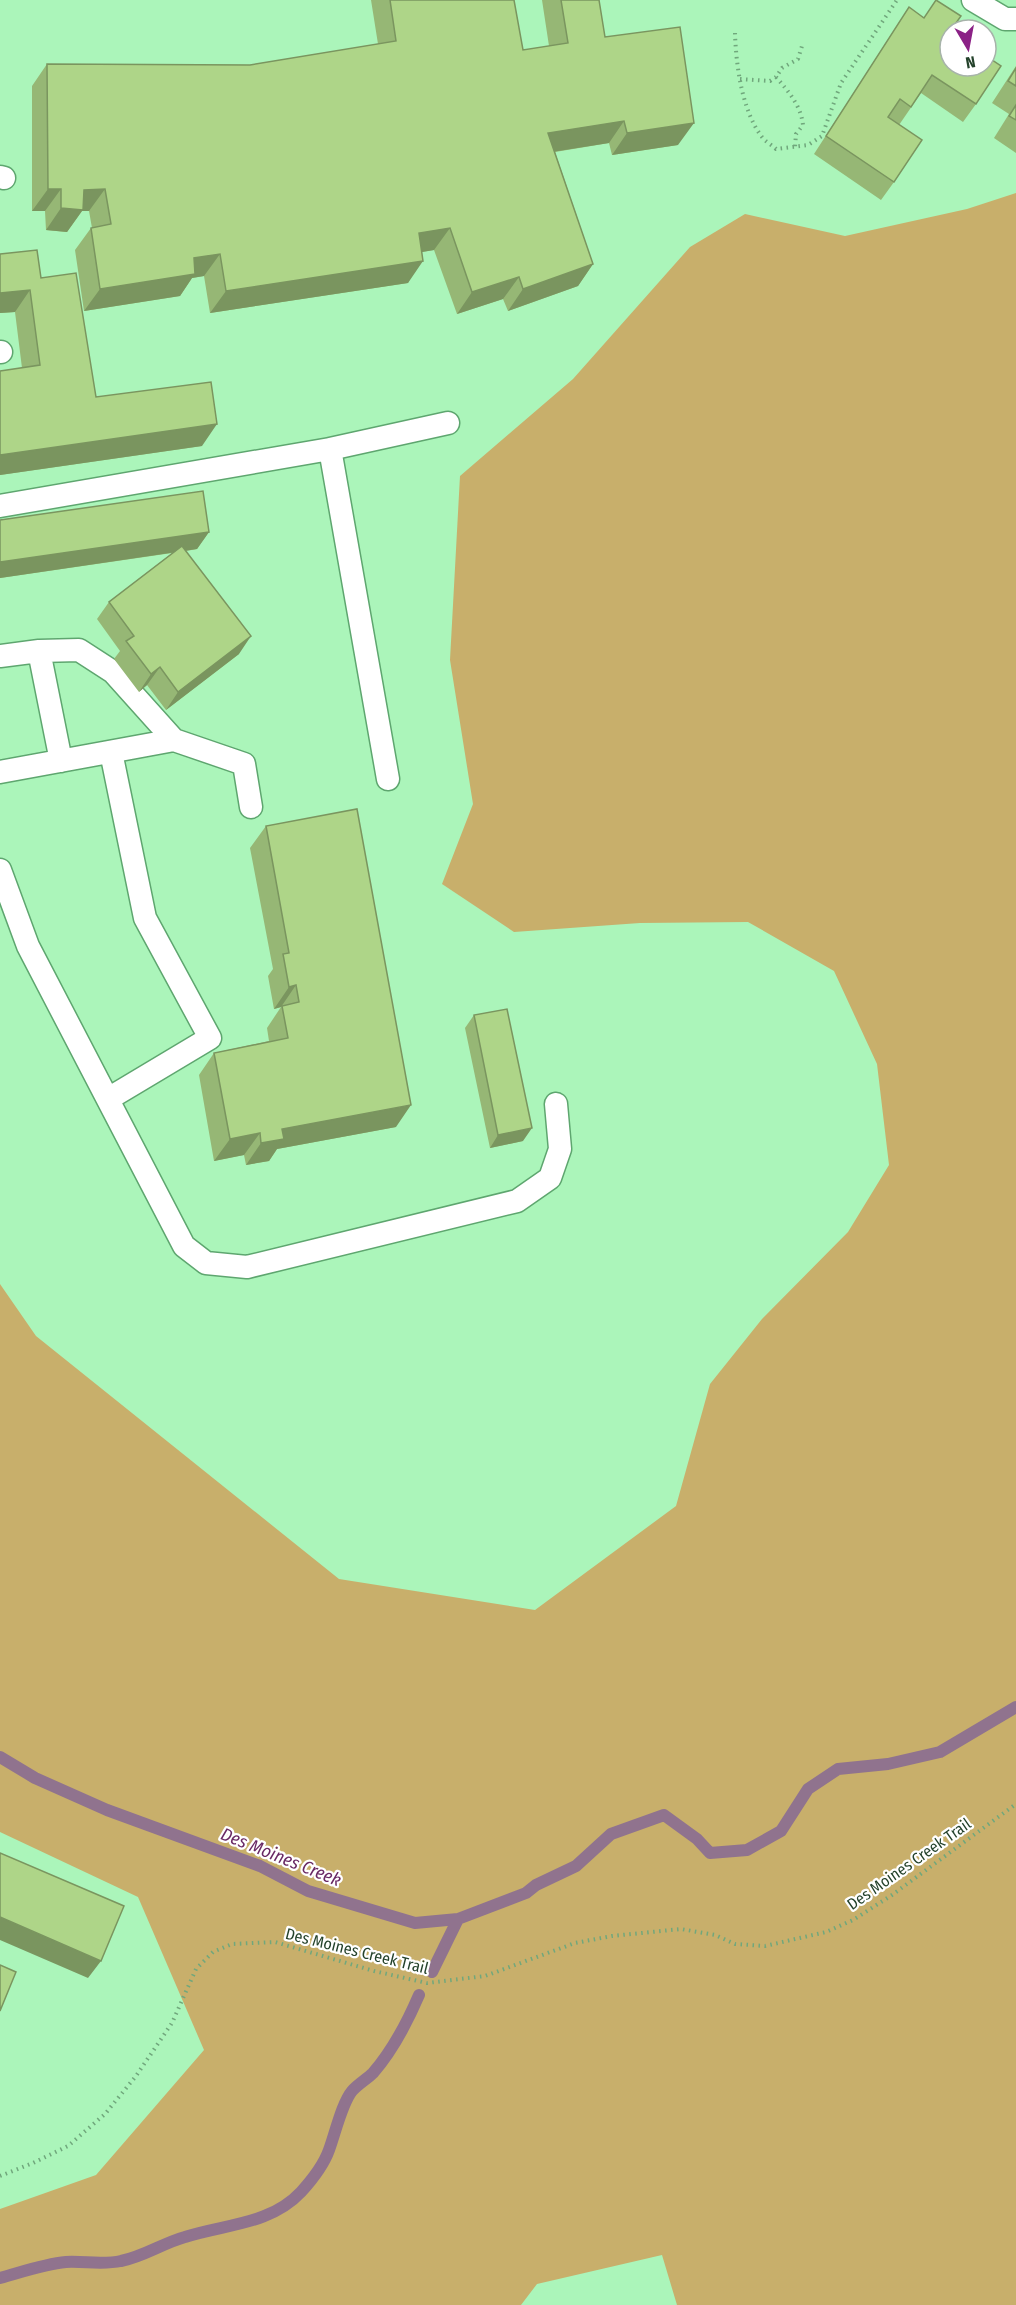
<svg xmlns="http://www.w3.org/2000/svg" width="1016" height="2305" viewBox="0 0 1016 2305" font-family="'Fira Sans Condensed',sans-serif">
  <rect width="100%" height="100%" fill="#abf5ba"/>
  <path fill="#c8af6b" d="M1016,193v2112h-339l-15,-50 -125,29 -16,21h-521v-96l96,-34 108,-125 -66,-153 -138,-65v-548l36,52 303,243 196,31 141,-104 34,-122 52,-65 86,-87 41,-67 -12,-101 -43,-93 -86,-49 -108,1 -126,9 -72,-48 31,-80 -23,-144 10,-184 113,-97 117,-132 55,-33 100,22 122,-27z"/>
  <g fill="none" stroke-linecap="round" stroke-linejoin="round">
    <path stroke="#90738e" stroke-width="12" d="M0,1757l35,21 72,32 153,56 48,25 107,32 43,-4 68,-26 10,-8 40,-19 35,-32 53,-19 33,24 13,14 37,-3 34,-19 27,-42 30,-20 50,-5 52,-12 76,-45
      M432,1972l26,-53
      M0,2278c22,-6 44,-14 66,-16 18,-1 37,3 55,-1 22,-4 42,-18 64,-24 40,-13 85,-12 116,-45 10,-11 23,-28 28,-42 6,-16 13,-47 23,-59 6,-7 15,-12 21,-18 20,-23 34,-50 46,-78"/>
    <g stroke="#5ea66f" stroke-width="25">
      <path id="lane" d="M973,0l32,19h11
        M0,177l4,1
        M0,352h1
        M330,449l118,-26
        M0,506l330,-57 58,330
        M39,651l40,-1 34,22 61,68
        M0,656l39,-5 22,110
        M0,772l174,-32 70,24 7,43
        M0,870l28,76 156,300 22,17 41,4 270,-66 33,-23 10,-29 -4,-45
        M108,1099l102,-61 -65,-120 -34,-166"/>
    </g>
    <path stroke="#70a77c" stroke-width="4" stroke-dasharray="1.5 4.5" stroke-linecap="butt" d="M735,33c1,32 7,78 27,104 4,5 10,8 14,12l32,-4 14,-9 19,-53 56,-83
      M776,77c13,15 25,29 27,48l-7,9 -1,13
      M740,79l30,2 6,-4 6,-9 16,-9 4,-13
      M0,2176l33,-13 35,-17 37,-32 31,-38 36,-53 24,-54 17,-17 19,-8 43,-2 99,29 53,12 58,-7 90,-33 37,-7 69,-7 34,6 20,9 30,2 61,-14 27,-12 39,-25 124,-91"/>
    <use href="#lane" stroke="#fff" stroke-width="22"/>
  </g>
  <path fill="#96b775" d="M371,0h143l9,50 26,-4 -7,-46h57l6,37 73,108 -66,10 -3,-12 -54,9 38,112 -15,22 -70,25 -5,-12 -46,15 -23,-64 -12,2 -14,31 -198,30 -6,-37 -12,2 -12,18 -96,15 -9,-61 16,-22h1l-3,-17h-7l-15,21 -21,-2 -1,-19h-13v-125l15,-22 203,1 128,-21z
    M909,7l15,11 26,12 26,74 -13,18 -42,-29 -22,32 -5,57 -13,18 -67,-46z
    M1016,66v87l-22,-15 15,-24 -17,-11z
    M0,254l41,24 55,119 106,49 -202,29v-104l22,-3 -7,-56 -15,1z
    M0,520l209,12 -12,17 -11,2 53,103 -73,56 -19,-25 -8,7 -25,-33 6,-8 -23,-32 12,-17 63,-49 -172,25z
    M266,826l130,301 -119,22 -8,12 -23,4 -2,-10 -30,6 -15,-86 15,-22 55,-12 -2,-13 14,-21 -7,2 -6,-33 5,-7 -23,-121z
    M474,1015l49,126 -33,7 -25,-120z"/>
  <path fill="#7a955f" d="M624,121l-15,22 -76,12 15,-22z
    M694,123l-16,22 -66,10 15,-22z
    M48,189h13l-16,22h-13z
    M105,189l-16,22h-7l-15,21 -21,-2 15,-22 23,-18z
    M450,228l-16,22 -30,5 15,-22z
    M220,254l-16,22 -12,2 -12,18 -96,15 16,-22 94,-31z
    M423,261l-15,22 -198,30 16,-22z
    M593,264l-15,22 -70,25 15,-22z
    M519,277l-16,22 -46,15 15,-22z
    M30,290l-15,22 -15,1v-20z
    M217,424l-15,22 -202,29v-20z
    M209,532l-12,17 -197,29v-16z
    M251,636l-12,18 -73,56 12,-18z
    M160,667l-13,18 -8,7 12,-18z
    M296,985l-15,22 -7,2 15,-22z
    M411,1105l-15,22 -119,22 -8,12 -23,4 15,-22 21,-14z
    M532,1128l-9,13 -33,7 8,-13z
    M260,1133l-16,22 -30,6 16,-22z
    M0,1917l101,44 -13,17 -88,-38z"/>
  <path fill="#aed588" stroke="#7a955f" stroke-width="1.5" d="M390,0h124l9,50 45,-7 -7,-43h38l6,37 75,-10 14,96 -67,10 -3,-12 -76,12 45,131 -70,25 -4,-12 -47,15 -22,-64 -31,5 4,28 -197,30 -6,-37 -26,4 1,16 -95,15 -9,-61 20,-4 -6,-35 -21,1 -1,20 -22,-2v-19h-13l-1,-125 203,1 146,-24z
    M936,0l25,16 -10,14h-1v36h36v-10l15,10 -25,38 -44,-29 -21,32 -11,-8 -12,18 34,23 -28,42 -68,-46 83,-129 15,11z
    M1016,68v18l-8,-5z
    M1016,105v15l-7,-4z
    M37,250l4,28 35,-5 20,124 115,-15 6,42 -217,31v-84l40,-6 -10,-75 -30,3v-39z
    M203,491l6,41 -209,30v-42z
    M182,546l69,90 -73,56 -18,-25 -9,7 -25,-33 8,-5 -25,-34z
    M357,809l54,296 -129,24 2,10 -23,4 -1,-10 -30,6 -16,-86 74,-15 -6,-32 17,-4 -3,-17 -7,2 -6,-33 6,-1 -23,-127z
    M507,1009l25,119 -34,7 -24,-120z
    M0,1853l124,53 -23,55 -101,-44z
    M0,1965l16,7 -16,39z"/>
  <g text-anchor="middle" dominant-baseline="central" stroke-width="4.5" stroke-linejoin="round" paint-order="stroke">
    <g font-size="16" fill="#24422b" stroke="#fff">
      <text transform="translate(909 1864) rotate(-35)">Des Moines Creek Trail</text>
      <text transform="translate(357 1951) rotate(14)">Des Moines Creek Trail</text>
    </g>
    <g font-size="18" font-style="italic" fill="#692965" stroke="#fff">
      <text transform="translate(281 1857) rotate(22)">Des Moines Creek</text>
    </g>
  </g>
  <g transform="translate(968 48) rotate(170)"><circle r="28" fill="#ffffff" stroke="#a7b3aa" stroke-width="1.5"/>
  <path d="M0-4.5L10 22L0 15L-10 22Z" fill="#8b2186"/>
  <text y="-9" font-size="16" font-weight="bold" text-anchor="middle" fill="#24422b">N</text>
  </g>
</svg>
